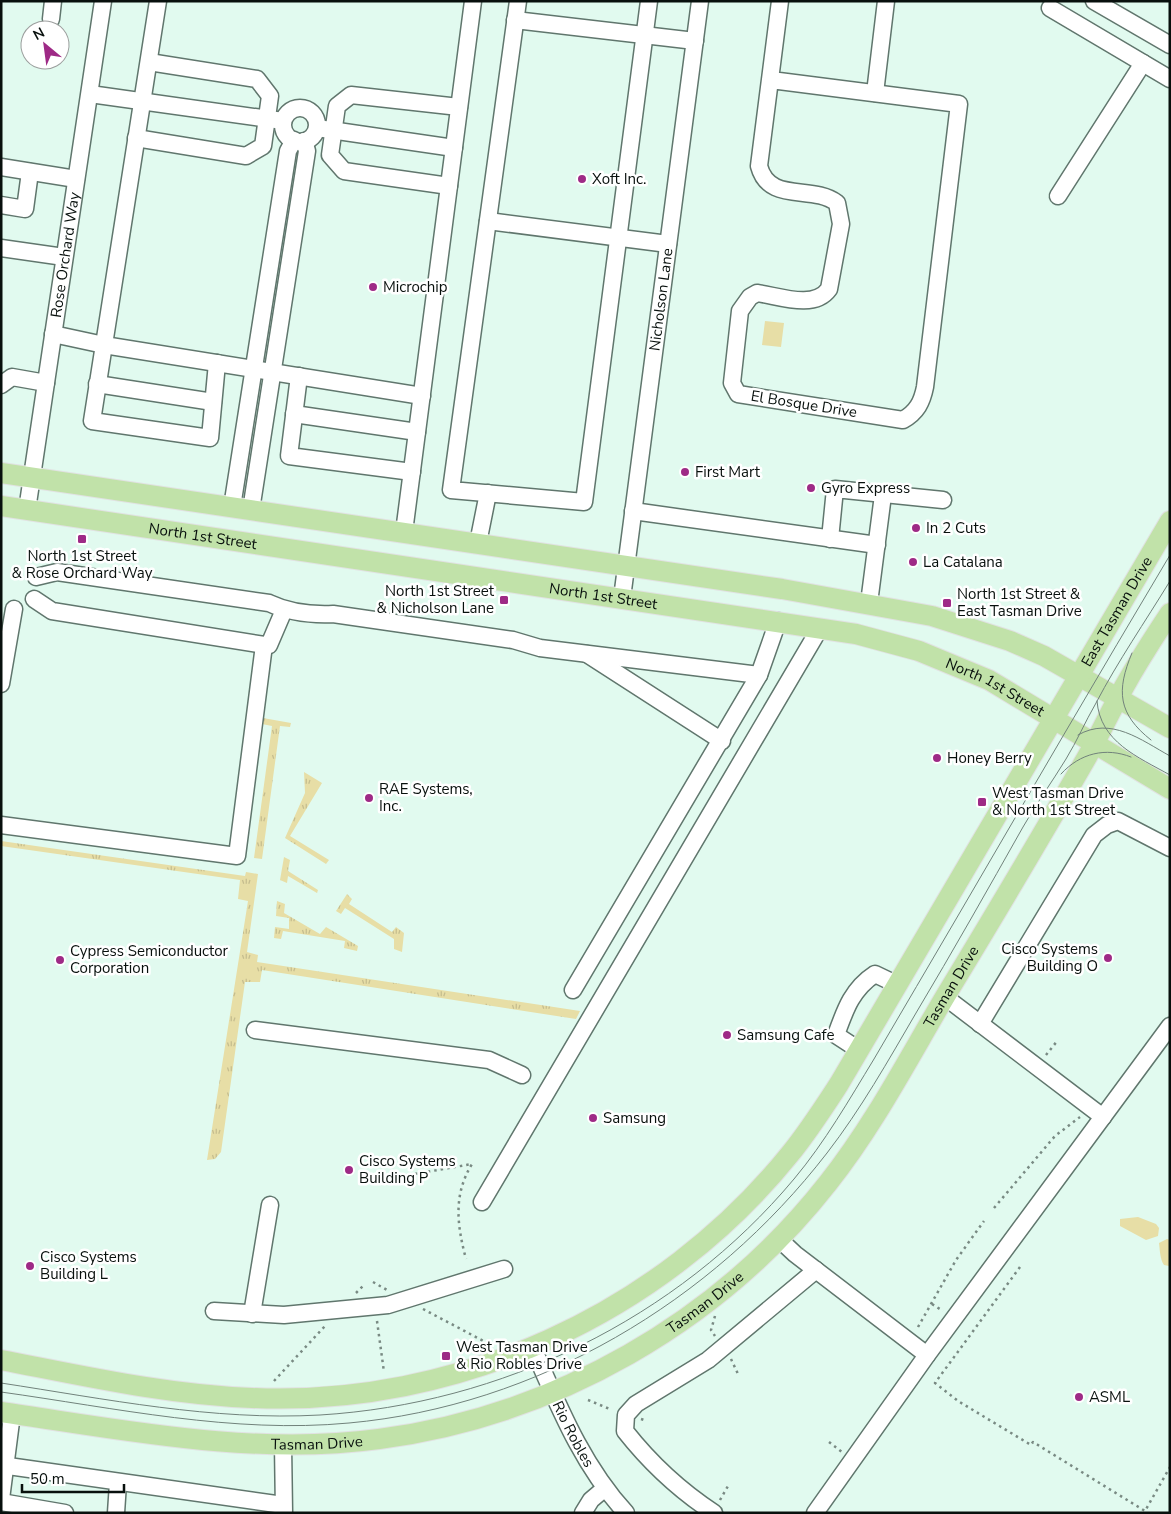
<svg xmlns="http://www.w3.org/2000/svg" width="1171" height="1514" viewBox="0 0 1171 1514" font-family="'Nunito Sans',sans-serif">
  <defs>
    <pattern id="grass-tufts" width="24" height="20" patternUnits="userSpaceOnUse" patternTransform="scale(1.25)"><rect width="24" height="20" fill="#e7dea6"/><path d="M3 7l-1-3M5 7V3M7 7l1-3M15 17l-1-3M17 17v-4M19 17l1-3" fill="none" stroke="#c5bd8e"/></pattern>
  </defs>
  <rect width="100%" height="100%" fill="#e1faef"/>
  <path fill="url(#grass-tufts)" d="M263,718l28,5 -1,4 -10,-1 -18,133 -8,-1 18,-132 -10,-2z
    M304,772l18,11 -32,53 39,24 -3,4 -41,-26 20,-45z
    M1,841l244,35 1,-4 12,2 -11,78 11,3 -1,7 323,49 -4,8 -314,-49 -2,12h-15l-24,170 -6,7 -8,1 41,-259 -10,-2 2,-19 -239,-34z
    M284,857l6,3 -2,11 30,19 -1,3 -29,-17 -1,7 -7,-3z
    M347,894l5,5 -3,5 43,28 4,-5 8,6 -2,19 -8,-3v-10l-49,-31 -4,6 -5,-3z
    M277,901l8,3 -1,9 36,21 6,-7 32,19 -1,5 -13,-3 1,-7 -62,-10 -2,8 -7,-1 1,-11 14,2v-11l-13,-2z"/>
  <path fill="#e7dea6" d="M765,321l19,2 -3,24 -19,-2z
    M1138,1217l18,7 3,4 -1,8 -12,4 -26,-14v-7z
    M1167,1239l3,1 -1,26 -5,-1c-4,-6 -4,-14 -5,-22z"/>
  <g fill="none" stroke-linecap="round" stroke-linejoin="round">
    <g stroke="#60766d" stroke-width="19">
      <g id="minor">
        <path d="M158,1l-66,420 118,17 7,-75"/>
        <path d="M518,1l-67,489 133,12 65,-501"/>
        <path d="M1094,1l76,44"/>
        <path d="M1050,8l120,71"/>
        <path d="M51,19l2,-18"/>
        <path d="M515,20l180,21"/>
        <path d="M771,80l188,24 -34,283c-3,15 -8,25 -22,33l-165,-26 -6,-11 8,-72 10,-14 7,-4c22,3 57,17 72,-4l12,-65 -4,-21c-25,-19 -68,1 -78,-37l21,-165"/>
        <path d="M875,93l11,-92"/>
        <path d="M90,94l193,27"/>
        <circle cx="300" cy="125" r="17"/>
        <path d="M317,128l137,20"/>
        <path d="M136,138l110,18 17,-10 7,-50 -13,-17 -108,-17"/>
        <path d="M1,167l75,12"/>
        <path d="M449,186l-105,-15 -14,-16 7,-49 14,-11 108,12"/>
        <path d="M1058,196l85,-133"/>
        <path d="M1,205l24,4 5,-37"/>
        <path d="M488,221l180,23"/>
        <path d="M1,248l63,9"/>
        <path d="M53,334l51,11 318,51"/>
        <path d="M299,376l-10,80 123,16"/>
        <path d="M97,384l116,18"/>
        <path d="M1,385l11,-8 34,6"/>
        <path d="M294,414l123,18"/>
        <path d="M232,507l56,-356 6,-11"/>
        <path id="s1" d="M27,510l76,-509"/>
        <path d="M251,510l56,-359 -3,-10"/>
        <path d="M633,511l244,34"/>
        <path d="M404,532l69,-531"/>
        <path d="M830,539l5,-50 108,11"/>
        <path d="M478,543l10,-50"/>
        <path d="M36,577l21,-5 212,31c21,10 41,12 64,11l180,26 27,8 219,27"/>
        <path id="s2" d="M622,598l78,-597"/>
        <path d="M34,599l18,12 212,34h5l15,-35"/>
        <path d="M869,603l14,-108"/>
        <path d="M587,654l135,87"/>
        <path d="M1,684l13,-75"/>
        <path d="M1,825l236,31 27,-211"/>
        <path d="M573,990l186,-315 19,-54"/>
        <path d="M945,997l158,120"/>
        <path d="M980,1024l114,-189 13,-10 11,-4 52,27"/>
        <path d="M255,1030l234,30 33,15"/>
        <path d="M859,1050l-23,-15c9,-25 16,-46 39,-61l23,11"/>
        <path d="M482,1202l338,-574"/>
        <path d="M779,1239l16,15 132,101"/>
        <path d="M214,1311l70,4 104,-10 116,-36"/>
        <path d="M252,1314l18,-109"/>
        <path id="s3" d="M533,1348c26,59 49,117 93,165"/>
        <path d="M283,1444l1,69"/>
        <path d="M1,1465l282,40"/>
        <path d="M1,1499l11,-85"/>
        <path d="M1,1502l64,11"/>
        <path d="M116,1513l2,-30"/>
        <path d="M583,1513l8,-13 13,-11"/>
        <path d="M714,1513c-35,-23 -63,-49 -89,-82l1,-16 10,-11 72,-44 108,-90"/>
        <path d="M815,1513l112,-158 243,-329"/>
      </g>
    </g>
    <g stroke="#e1e2e2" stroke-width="22">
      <g id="major">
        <path d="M1,473l781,116 150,27 78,25 34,15 126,72"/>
        <path id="s4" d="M1,506l855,128 63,17 70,29 181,109"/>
        <path id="s5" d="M1,1360c83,16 167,35 251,38 205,9 409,-84 538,-244 18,-22 34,-47 49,-70l331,-563"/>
        <path id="s6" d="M1,1412c124,18 252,44 378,27 176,-23 340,-117 449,-256 46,-58 80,-124 118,-188 48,-79 95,-158 141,-238 13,-23 24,-47 37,-70 14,-25 30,-50 46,-74"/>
      </g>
    </g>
    <path stroke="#798a83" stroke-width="2.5" stroke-dasharray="2.5 4" stroke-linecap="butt" d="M1075,808l17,9
      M1046,1055l12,-15
      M415,1174l57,-10c-19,31 -15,61 -6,95
      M994,1208l61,-72 25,-19
      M1020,1267l-85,116 23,18 73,44 2,-3 112,69 25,-44
      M373,1282l14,8
      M356,1293l8,-8
      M932,1304l11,7
      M423,1309l68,36
      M715,1316l-4,14 4,6
      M377,1321l7,51
      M918,1327l38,-67 28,-39
      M731,1359l7,15
      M274,1381l51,-55
      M588,1400l24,10
      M641,1419l6,2
      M829,1442l13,10
      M720,1500l8,-14"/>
    <use href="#minor" stroke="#fff" stroke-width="16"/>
    <use href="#major" stroke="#c1e2a9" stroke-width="20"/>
    <path stroke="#71827b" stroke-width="1" d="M1132,653c-16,38 -14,61 19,87
      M1097,701c3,41 41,56 73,74
      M1078,735c33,-19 63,5 92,21
      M1061,774c19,-21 45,-27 70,-17
      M1,1383c105,16 212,38 319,32 181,-11 357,-96 474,-236 31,-37 55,-79 80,-120 28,-48 57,-97 85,-145 70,-120 140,-240 211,-359
      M1,1392c115,16 232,42 348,31 188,-17 363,-121 478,-270 34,-44 61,-92 89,-140 37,-62 72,-124 107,-186 13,-23 29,-45 43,-68 11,-18 19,-37 30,-56 22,-42 49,-81 74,-122"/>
  </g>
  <g fill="#9e2a86" stroke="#fff" stroke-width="2">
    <circle cx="582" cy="179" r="5"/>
    <circle cx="373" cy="287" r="5"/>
    <circle cx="685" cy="472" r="5"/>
    <circle cx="811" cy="488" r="5"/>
    <circle cx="916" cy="528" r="5"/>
    <rect x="77" y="534" width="10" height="10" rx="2.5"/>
    <circle cx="913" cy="562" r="5"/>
    <rect x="499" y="595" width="10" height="10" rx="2.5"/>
    <rect x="942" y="598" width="10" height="10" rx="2.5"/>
    <circle cx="937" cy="758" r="5"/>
    <circle cx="369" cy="798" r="5"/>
    <rect x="977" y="797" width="10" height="10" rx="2.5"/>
    <circle cx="1108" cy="958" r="5"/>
    <circle cx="60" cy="960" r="5"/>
    <circle cx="727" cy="1035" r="5"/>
    <circle cx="593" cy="1118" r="5"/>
    <circle cx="349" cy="1170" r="5"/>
    <circle cx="30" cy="1266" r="5"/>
    <rect x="441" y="1351" width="10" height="10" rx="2.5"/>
    <circle cx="1079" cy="1397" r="5"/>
  </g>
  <g text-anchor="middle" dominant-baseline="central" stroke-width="5" stroke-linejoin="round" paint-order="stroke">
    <g font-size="15" fill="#08100d" stroke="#fff" text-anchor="start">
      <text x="592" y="179">Xoft Inc.</text>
      <text x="383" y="287">Microchip</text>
      <text x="695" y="472">First Mart</text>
      <text x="821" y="488">Gyro Express</text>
      <text x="926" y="528">In 2 Cuts</text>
      <text x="82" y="556" text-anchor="middle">North 1st Street<tspan x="82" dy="17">&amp; Rose Orchard Way</tspan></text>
      <text x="923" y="562">La Catalana</text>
      <text x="494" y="591" text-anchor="end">North 1st Street<tspan x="494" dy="17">&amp; Nicholson Lane</tspan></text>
      <text x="957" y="594">North 1st Street &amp;<tspan x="957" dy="17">East Tasman Drive</tspan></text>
      <text x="947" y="758">Honey Berry</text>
      <text x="379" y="789">RAE Systems,<tspan x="379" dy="17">Inc.</tspan></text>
      <text x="992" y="793">West Tasman Drive<tspan x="992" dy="17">&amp; North 1st Street</tspan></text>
      <text x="1098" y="949" text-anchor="end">Cisco Systems<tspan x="1098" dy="17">Building O</tspan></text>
      <text x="70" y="951">Cypress Semiconductor<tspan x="70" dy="17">Corporation</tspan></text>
      <text x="737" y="1035">Samsung Cafe</text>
      <text x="603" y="1118">Samsung</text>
      <text x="359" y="1161">Cisco Systems<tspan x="359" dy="17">Building P</tspan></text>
      <text x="40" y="1257">Cisco Systems<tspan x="40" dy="17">Building L</tspan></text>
      <text x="456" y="1347">West Tasman Drive<tspan x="456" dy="17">&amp; Rio Robles Drive</tspan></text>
      <text x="1089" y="1397">ASML</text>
    </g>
    <g font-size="15" fill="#08100d" stroke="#fff">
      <text stroke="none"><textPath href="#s1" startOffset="258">Rose Orchard Way</textPath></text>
      <text stroke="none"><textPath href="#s2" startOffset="301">Nicholson Lane</textPath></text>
      <text transform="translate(804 404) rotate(9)">El Bosque Drive</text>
      <text stroke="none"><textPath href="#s4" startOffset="204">North 1st Street</textPath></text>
      <text stroke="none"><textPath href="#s4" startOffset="609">North 1st Street</textPath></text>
      <text stroke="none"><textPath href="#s5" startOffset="1500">East Tasman Drive</textPath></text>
      <text stroke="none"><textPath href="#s4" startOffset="1014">North 1st Street</textPath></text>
      <text stroke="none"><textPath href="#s6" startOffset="1142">Tasman Drive</textPath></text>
      <text stroke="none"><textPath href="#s6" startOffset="738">Tasman Drive</textPath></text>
      <text stroke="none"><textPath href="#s3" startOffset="95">Rio Robles</textPath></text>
      <text stroke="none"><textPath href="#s6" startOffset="318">Tasman Drive</textPath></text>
    </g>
  </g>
  <rect width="1171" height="1514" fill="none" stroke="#08100d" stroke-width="5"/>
  <g transform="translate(45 45) rotate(331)"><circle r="24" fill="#ffffff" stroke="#9c9f9e"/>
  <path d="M0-4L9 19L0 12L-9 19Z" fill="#9e2a86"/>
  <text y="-8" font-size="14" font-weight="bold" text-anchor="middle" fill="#08100d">N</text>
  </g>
  <path d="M22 1484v8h102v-8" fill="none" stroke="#08100d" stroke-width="2.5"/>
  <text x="30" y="1484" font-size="15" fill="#08100d" stroke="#ffffff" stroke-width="4" paint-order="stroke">50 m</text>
</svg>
